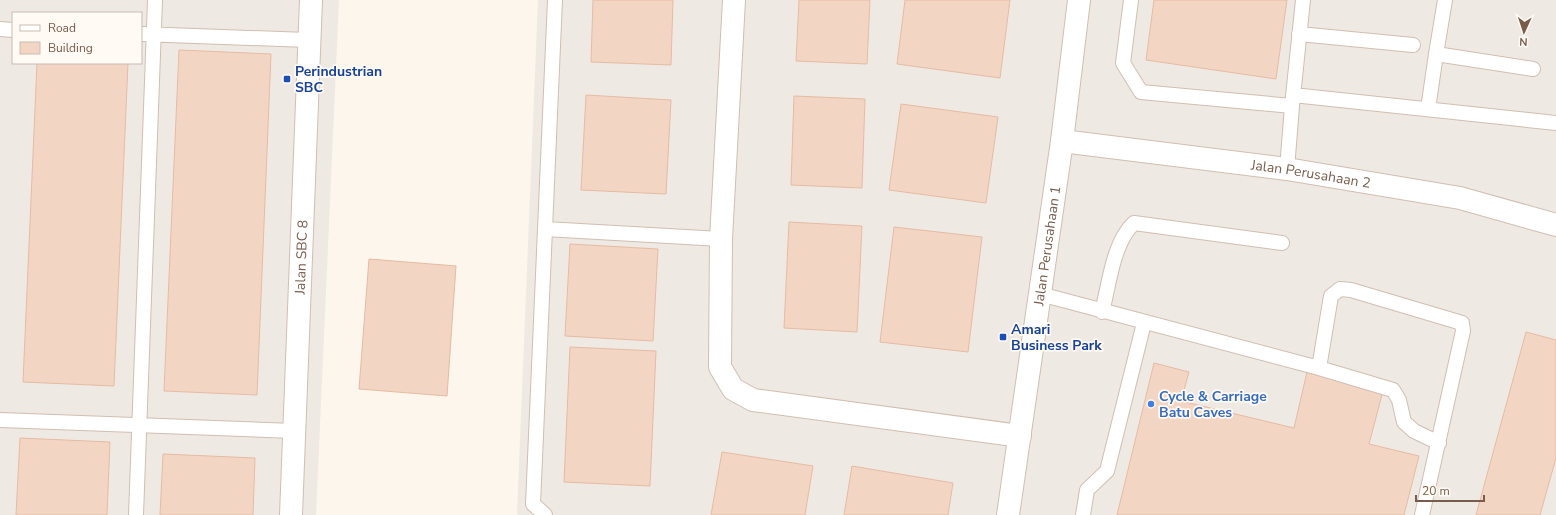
<svg xmlns="http://www.w3.org/2000/svg" width="1556" height="515" viewBox="0 0 1556 515" font-family="'Nunito Sans',sans-serif">
  <rect width="100%" height="100%" fill="#fdf6ec"/>
  <path fill="#efe9e4" fill-rule="evenodd" d="M0,0h339l-23,515h-316zM13,13h128v50h-128z
    M538,0h1018v515h-1038l-1,-2z"/>
  <path fill="#f3d5c3" stroke="#e6bba3" d="M593,0h80l-2,65 -80,-3z
    M799,0h71l-3,64 -71,-3z
    M905,0h105l-10,78 -103,-14z
    M1154,0h133l-11,79 -130,-19z
    M179,50l92,4 -14,341 -93,-4z
    M37,63h91l-14,323 -91,-4z
    M586,95l85,5 -5,94 -85,-4z
    M794,96l71,3 -3,89 -71,-3z
    M901,104l97,13 -12,86 -97,-13z
    M789,222l73,4 -5,106 -73,-4z
    M894,227l88,10 -14,115 -88,-10z
    M570,244l88,5 -5,92 -88,-5z
    M369,259l87,7 -9,130 -88,-7z
    M1526,332l30,8v118l-16,57h-64z
    M570,347l86,4 -6,135 -86,-4z
    M1154,363l35,9 -8,29 113,27 13,-56 76,19 -14,53 50,12 -15,59h-287z
    M20,438l90,4 -3,73h-91z
    M722,452l91,14 -8,49h-94z
    M163,454l92,4 -2,57h-93z
    M852,466l101,17 -5,32h-104z"/>
  <g fill="none" stroke-linecap="round" stroke-linejoin="round">
    <g stroke="#d1beb0" stroke-width="16">
      <path id="service" d="M1131,0l-8,63 18,29 151,14 11,-106
        M0,29l13,1
        M141,34l167,6
        M1299,34l114,11
        M1436,54l9,-54
        M1293,95l263,28
        M1428,109l8,-55 97,15
        M1287,169l5,-63
        M545,229l176,10
        M1040,294l279,74 12,-72 9,-7 11,1 111,33 1,8 -41,184
        M1102,312c7,-27 11,-70 32,-89l148,20
        M1319,368l74,22 6,10 5,22 10,9 25,12
        M0,420l294,11
        M136,515l19,-515
        M545,515l-12,-11 22,-504
        M1083,515l4,-25 20,-19 37,-148"/>
    </g>
    <g stroke="#d1beb0" stroke-width="24">
      <g id="minor">
        <path d="M734,0l-13,239 -1,128 13,22 20,11 267,36"/>
        <path id="s1" d="M1062,141l225,28 173,29 96,27"/>
        <path id="s2" d="M291,515l20,-515"/>
      </g>
    </g>
    <g stroke="#d1beb0" stroke-width="24">
      <g id="tertiary">
        <path id="s3" d="M1008,515l54,-374 17,-141"/>
      </g>
    </g>
    <use href="#service" stroke="#fff" stroke-width="14"/>
    <use href="#minor" stroke="#fff" stroke-width="22"/>
    <use href="#tertiary" stroke="#fff" stroke-width="22"/>
  </g>
  <g fill="#1a4fb4" stroke="#fffaf3" stroke-width="1.5">
    <rect x="283" y="75" width="8" height="8" rx="2"/>
    <rect x="999" y="333" width="8" height="8" rx="2"/>
  </g>
  <circle fill="#3f7fe0" stroke="#fffaf3" stroke-width="1.5" cx="1151" cy="404" r="4"/>
  <g text-anchor="middle" dominant-baseline="central" stroke-width="3.5" stroke-linejoin="round" paint-order="stroke">
    <g font-size="14" font-weight="bold" fill="#164399" stroke="#fffaf3" text-anchor="start">
      <text x="295" y="71">Perindustrian<tspan x="295" dy="16">SBC</tspan></text>
      <text x="1011" y="329">Amari<tspan x="1011" dy="16">Business Park</tspan></text>
    </g>
    <g font-size="14" fill="#7a5c4d" stroke="#fffaf3">
      <text stroke="none"><textPath href="#s1" startOffset="251">Jalan Perusahaan 2</textPath></text>
      <text stroke="none"><textPath href="#s3" startOffset="272">Jalan Perusahaan 1</textPath></text>
      <text stroke="none"><textPath href="#s2" startOffset="258">Jalan SBC 8</textPath></text>
    </g>
    <g font-size="14" font-weight="bold" fill="#366cbe" stroke="#fffaf3" text-anchor="start">
      <text x="1159" y="396">Cycle &amp; Carriage<tspan x="1159" dy="16">Batu Caves</tspan></text>
    </g>
  </g>
  <rect x="12" y="12" width="130" height="52" fill="#fffaf3" stroke="#cabbb1"/>
  <rect x="20" y="25" width="20" height="6" fill="#ffffff" stroke="#cabbb1"/>
  <text x="48" y="32" font-size="12" fill="#7a5c4d">Road</text>
  <rect x="20" y="42" width="20" height="12" fill="#f3d5c3" stroke="#cabbb1"/>
  <text x="48" y="52" font-size="12" fill="#7a5c4d">Building</text>
  <g transform="translate(1524 32) rotate(183)" stroke="#fffaf3" stroke-width="3" paint-order="stroke">
  <path d="M0-3L7 15L0 10L-7 15Z" fill="#7a5c4d"/>
  <text y="-6" font-size="11" font-weight="bold" text-anchor="middle" fill="#7a5c4d">N</text>
  </g>
  <path d="M1416 495v6h68v-6" fill="none" stroke="#7a5c4d" stroke-width="2"/>
  <text x="1422" y="495" font-size="12" fill="#7a5c4d" stroke="#fffaf3" stroke-width="3" paint-order="stroke">20 m</text>
</svg>
